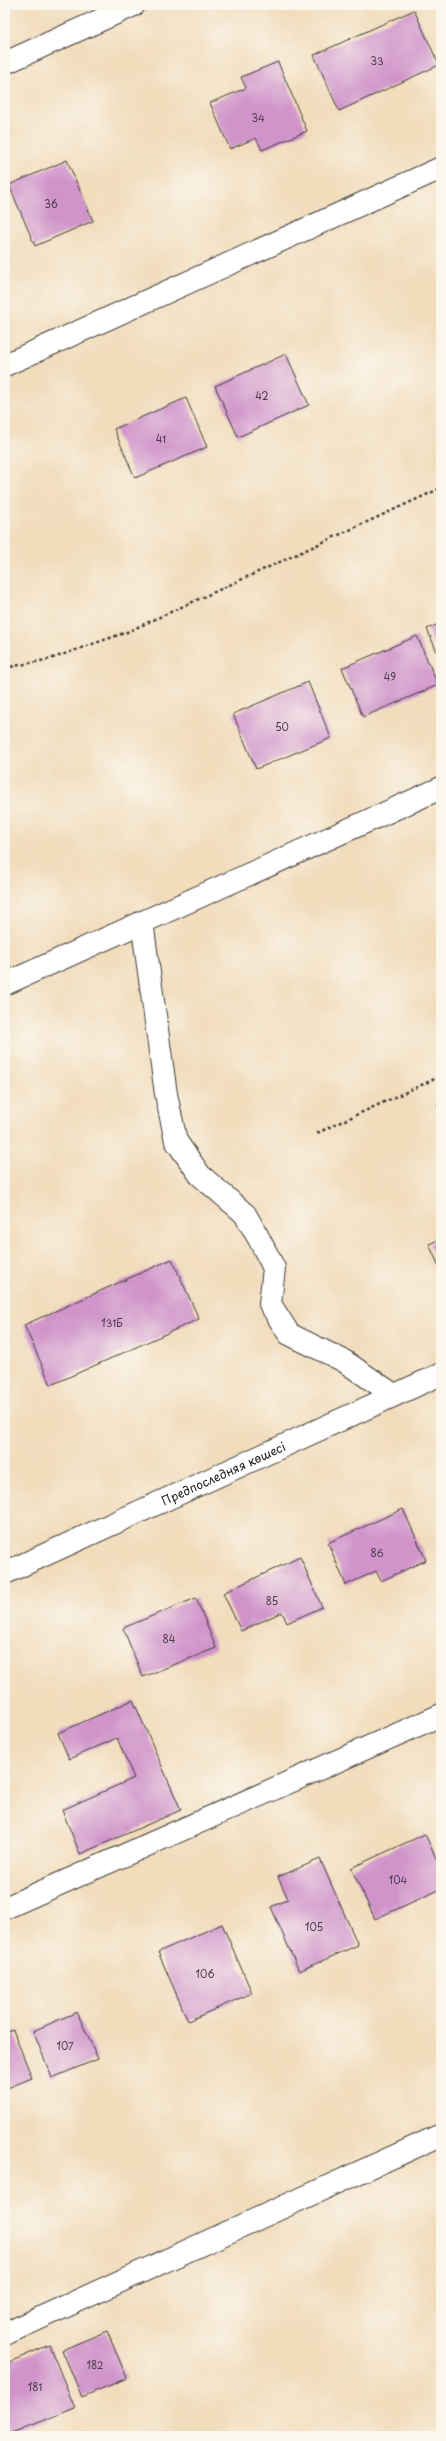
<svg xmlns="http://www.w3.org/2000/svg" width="446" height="2441" viewBox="0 0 446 2441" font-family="'Playpen Sans',sans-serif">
  <rect width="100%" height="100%" fill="#fbf7ec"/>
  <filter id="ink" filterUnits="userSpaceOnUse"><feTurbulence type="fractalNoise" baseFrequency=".025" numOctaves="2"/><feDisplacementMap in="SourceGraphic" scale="8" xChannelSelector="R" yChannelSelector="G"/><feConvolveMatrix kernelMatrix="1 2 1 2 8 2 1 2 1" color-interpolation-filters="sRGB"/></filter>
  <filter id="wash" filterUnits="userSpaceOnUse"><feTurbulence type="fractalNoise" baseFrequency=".012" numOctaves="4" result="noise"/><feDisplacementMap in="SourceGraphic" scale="16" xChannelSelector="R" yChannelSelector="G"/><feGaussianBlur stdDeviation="0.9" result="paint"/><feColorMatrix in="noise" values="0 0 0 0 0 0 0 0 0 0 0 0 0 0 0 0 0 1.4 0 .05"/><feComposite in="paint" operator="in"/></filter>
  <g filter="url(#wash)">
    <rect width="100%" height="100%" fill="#f1dcbc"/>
    <g id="blocks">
      <path fill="#d094cb" d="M414,10l25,55 -100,46 -25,-56z
        M278,62l29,69 -45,19 -6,-12 -26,11 -20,-46 36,-15 -5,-11z
        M67,160l26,61 -58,25 -26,-61z
        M286,354l23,51 -71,32 -23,-51z
        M186,398l21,49 -72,31 -21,-49z
        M441,623v38l-14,-32z
        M417,636l21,49 -75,32 -21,-49z
        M308,682l23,56 -75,31 -23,-55z
        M441,1104v10l-4,-8z
        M441,1239v32l-12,-27z
        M172,1259l27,60 -148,66 -27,-60z
        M403,1509l23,51 -45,21 -5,-10 -30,14 -18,-42z
        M300,1557l22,50 -35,16 -5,-11 -41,19 -18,-38z
        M196,1598l20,50 -73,29 -20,-49z
        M133,1700l48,110 -101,44 -18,-44 72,-32 -17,-40 -48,21 -11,-26z
        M425,1834l16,35v20l-66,30 -24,-51z
        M320,1859l38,86 -59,26 -28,-64 17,-8 -10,-22z
        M222,1924l30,69 -64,28 -30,-69z
        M77,2012l21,47 -46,19 -19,-47z
        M13,2030l19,48 -27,11v-56z
        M107,2331l20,47 -45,19 -20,-47z
        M49,2345l26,63 -70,28v-72z"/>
    </g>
  </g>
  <g filter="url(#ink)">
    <use href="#blocks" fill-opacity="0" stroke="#3c3934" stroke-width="1"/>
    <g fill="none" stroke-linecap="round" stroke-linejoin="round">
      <g stroke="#3c3934" stroke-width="24">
        <g id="minor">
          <path d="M5,63l129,-58"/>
          <path d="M5,365l436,-197"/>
          <path d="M142,922l24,172 10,47 24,34 45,39 13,23 16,31 -4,36 19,30 55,27 50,34"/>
          <path d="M5,984l436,-196"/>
          <path id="s1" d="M5,1573l436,-199"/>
          <path d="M5,1908l436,-193"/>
          <path d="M5,2334l436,-199"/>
        </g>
      </g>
      <path stroke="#3c3934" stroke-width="2.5" stroke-dasharray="3 3" stroke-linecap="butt" d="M5,668l45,-9 77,-27 314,-144
        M317,1133l124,-57"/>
      <use href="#minor" stroke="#fff" stroke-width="22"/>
    </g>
  </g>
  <g text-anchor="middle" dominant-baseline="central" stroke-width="3.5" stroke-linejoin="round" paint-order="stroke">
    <g font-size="10" fill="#493a48">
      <text x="377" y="60">33</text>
      <text x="258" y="117">34</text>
      <text x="51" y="203">36</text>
      <text x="262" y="395">42</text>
      <text x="161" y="438">41</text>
      <text x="390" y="676">49</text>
      <text x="282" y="726">50</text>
      <text x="112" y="1322">131Б</text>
      <text x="377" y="1552">86</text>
      <text x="272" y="1600">85</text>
      <text x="169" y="1638">84</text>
      <text x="398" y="1879">104</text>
      <text x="314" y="1926">105</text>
      <text x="205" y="1973">106</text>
      <text x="65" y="2045">107</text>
      <text x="95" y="2364">182</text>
      <text x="35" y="2386">181</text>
    </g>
    <g font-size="12" fill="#1c1c1c" stroke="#fbf7ec">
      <text stroke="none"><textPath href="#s1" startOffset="240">Предпоследняя көшесі</textPath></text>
    </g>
  </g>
  <rect width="446" height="2441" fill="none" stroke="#fbf7ec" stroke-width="20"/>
</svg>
